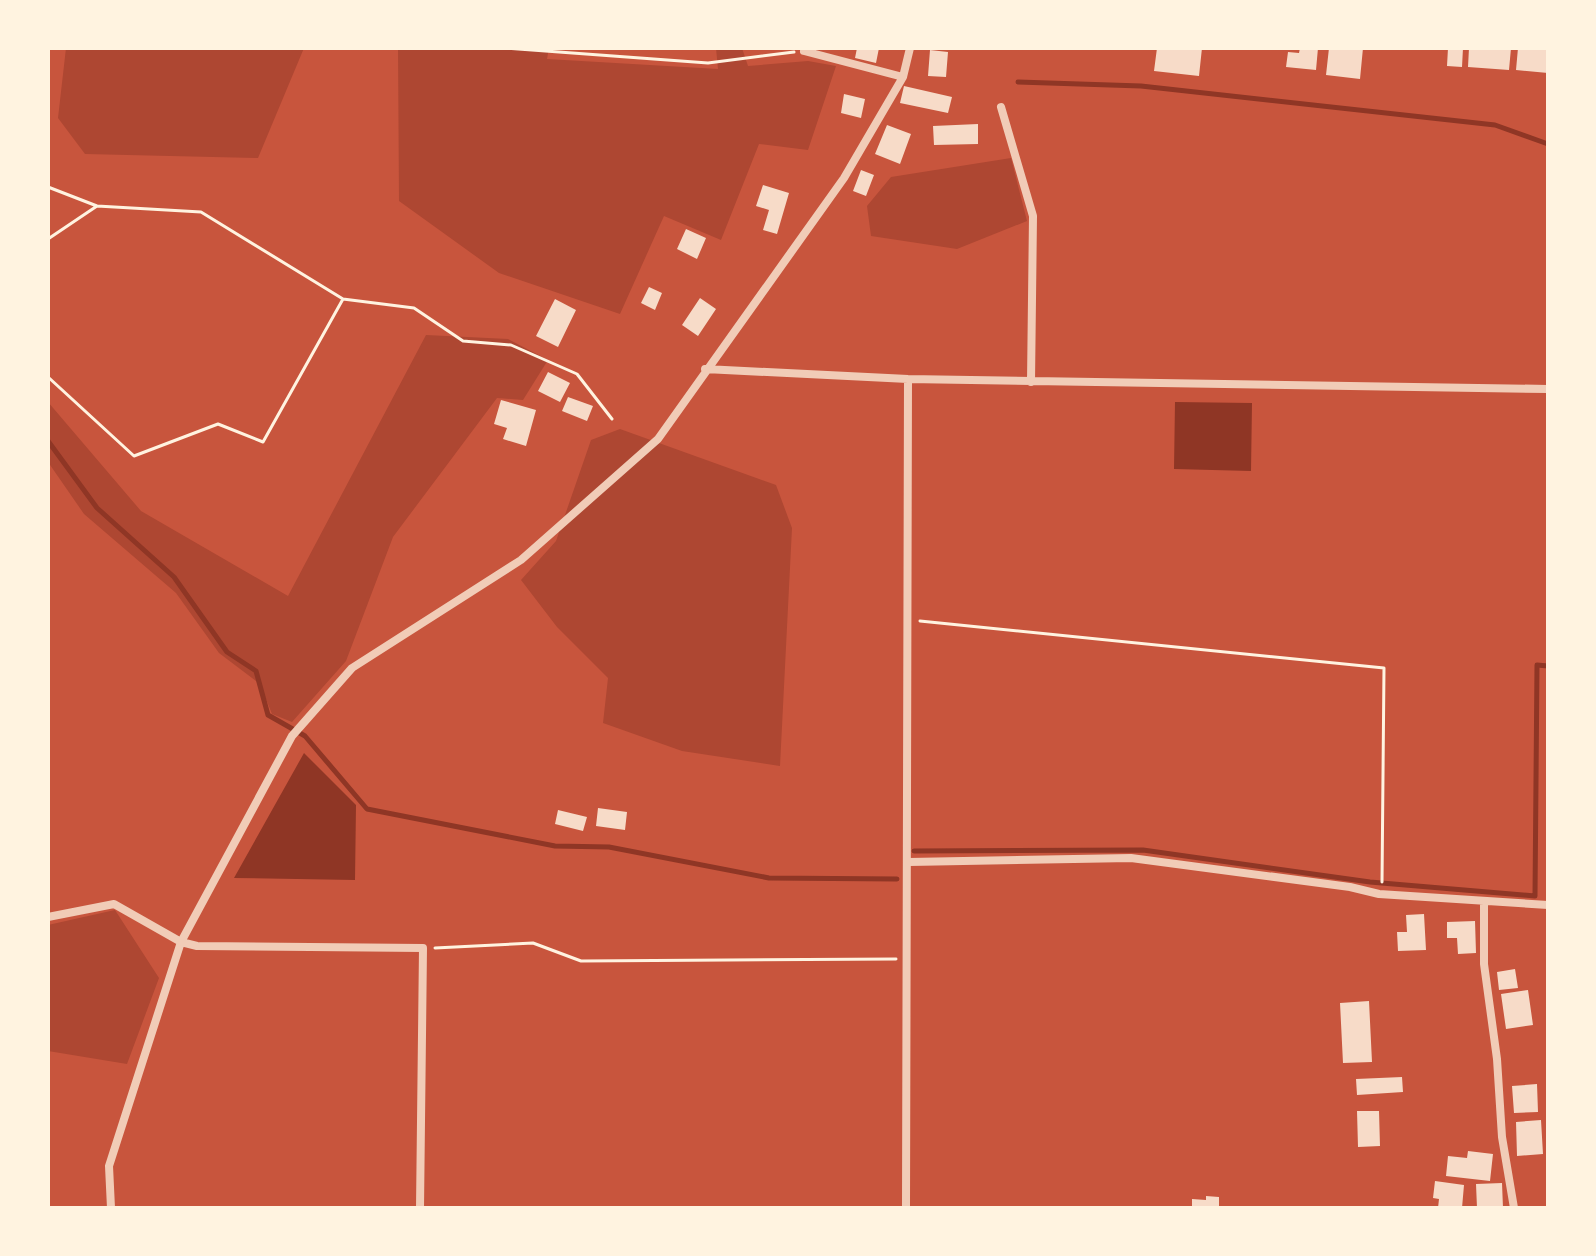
<svg xmlns="http://www.w3.org/2000/svg" width="1596" height="1256" viewBox="0 0 1596 1256" font-family="Karla,sans-serif">
  <rect width="100%" height="100%" fill="#c8553d"/>
  <path fill="#ae4732" d="M66,48h238l-46,110 -173,-4 -27,-36z
    M398,48h151l-2,11 171,10 -2,-21h26l6,18 60,-5 28,5 -28,84 -49,-6 -38,96 -57,-24 -44,98 -121,-41 -100,-72z
    M1011,158l16,63 -70,28 -86,-13 -4,-30 24,-29z
    M426,335l82,4 40,21 -25,40 -26,-2 -104,139 -47,124 -54,61 -20,-8 -12,-30 -41,-31 -43,-60 -92,-79 -36,-52v-60l93,109 147,85z
    M620,429l156,56 16,43 -12,238 -98,-15 -79,-28 5,-45 -51,-51 -36,-47 35,-39 35,-101z
    M115,910l44,68 -32,86 -79,-13v-126z"/>
  <path fill="#8f3625" d="M1175,402l77,1 -1,68 -77,-2z
    M304,753l52,52 -1,75 -121,-2z"/>
  <g fill="none" stroke-linecap="round" stroke-linejoin="round">
    <path stroke="#8f3625" stroke-width="5" d="M1018,82l123,4 354,39 53,19
      M48,441l49,67 77,69 53,75 29,19 12,44 37,21 62,73 188,37 54,1 160,31 128,1
      M914,851l229,-1 227,32 165,14 2,-231 11,1"/>
  </g>
  <path fill="#f7dbc8" d="M857,48h22l-3,15 -21,-5z
    M1157,48h45l-3,28 -45,-5z
    M1300,48h18l-2,22 -30,-3 2,-15 11,1z
    M1329,48h34l-3,31 -34,-4z
    M1448,48h15l-1,19 -15,-1z
    M1469,48h42l-2,22 -41,-3z
    M1518,48h30v25l-32,-3z
    M930,50l18,2 -2,25 -18,-1z
    M904,86l48,11 -4,16 -48,-10z
    M844,94l21,5 -4,19 -20,-5z
    M978,124v20l-44,1 -1,-19z
    M887,125l24,9 -11,30 -25,-10z
    M861,170l13,5 -8,21 -13,-5z
    M763,185l26,8 -12,41 -14,-4 6,-20 -13,-4z
    M686,229l20,9 -9,21 -20,-10z
    M649,287l13,6 -7,17 -14,-7z
    M700,298l16,11 -18,27 -16,-11z
    M555,299l21,11 -18,37 -22,-11z
    M548,372l22,11 -10,19 -22,-11z
    M568,397l25,9 -6,15 -25,-10z
    M501,400l35,10 -10,36 -23,-7 4,-11 -13,-4z
    M598,808l29,4 -2,18 -29,-4z
    M558,810l29,7 -4,14 -28,-7z
    M1424,914l2,36 -28,1 -1,-19h10l-1,-17z
    M1475,921l1,32 -18,1 -1,-16h-10v-16z
    M1515,969l3,19 -19,2 -2,-18z
    M1528,990l5,35 -27,4 -5,-35z
    M1369,1001l3,61 -29,1 -3,-60z
    M1402,1077l1,15 -46,3 -1,-16z
    M1537,1084l1,28 -24,1 -2,-27z
    M1357,1111h22l1,35 -22,1z
    M1541,1120l2,34 -26,2 -1,-34z
    M1468,1151l25,3 -3,27 -44,-5 2,-20 19,2z
    M1435,1181l29,4 -2,23h-24l1,-9 -6,-1z
    M1502,1183l1,25h-26l-1,-24z
    M1206,1196l13,1v11h-27v-9l14,1z"/>
  <g fill="none" stroke-linecap="round" stroke-linejoin="round">
    <path stroke="#fff3e0" stroke-width="3" d="M503,48l205,15 86,-11
      M48,187l49,19 104,6 142,87 71,9 49,33 48,4 66,29 35,45
      M48,239l49,-33
      M48,377l86,79 84,-32 45,18 80,-143
      M920,621l464,47 -2,214
      M435,948l98,-5 48,18 315,-2"/>
    <path stroke="#f1ccb7" stroke-width="8" d="M804,51l99,26
      M1001,107l32,109 -2,166
      M705,369l203,10 640,10
      M909,862l222,-4 219,29 29,7 169,11
      M1484,901v63l13,95 5,78 12,71
      M48,917l66,-13 67,38 16,4 226,2 -3,260
      M111,1208l-2,-42 72,-224 111,-206 60,-68 169,-108 137,-121 186,-261 59,-101 7,-29
      M906,1208l2,-829"/>
  </g>
  <rect width="1596" height="1256" fill="none" stroke="#fff3e0" stroke-width="100"/>
</svg>
